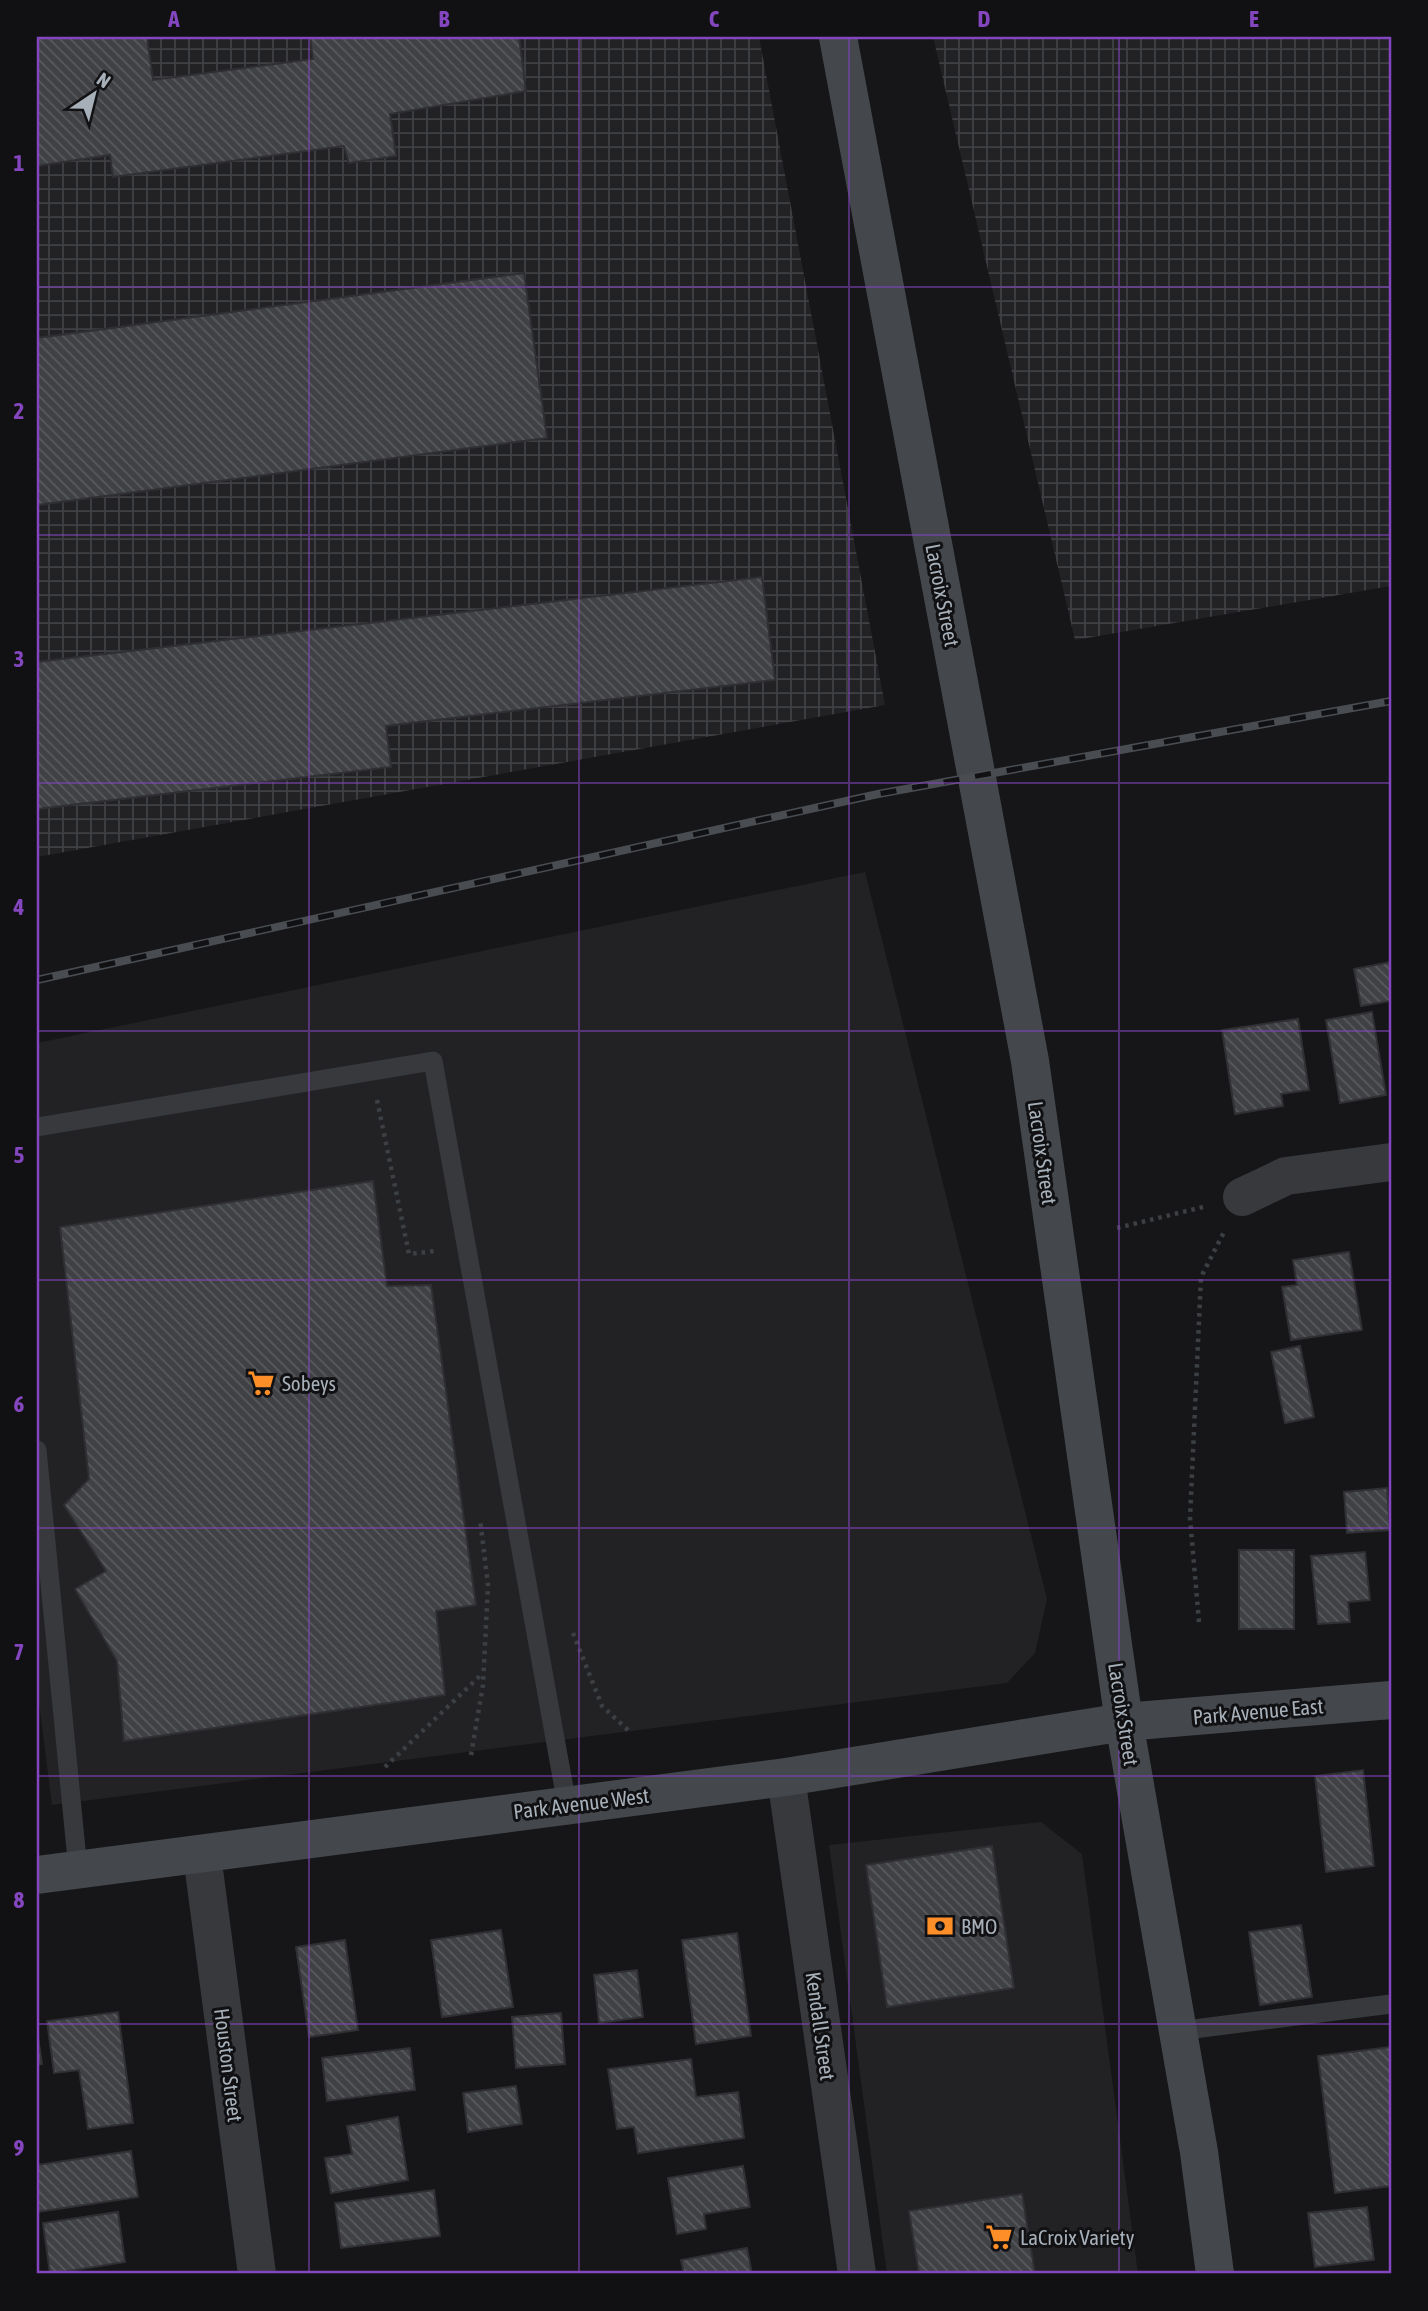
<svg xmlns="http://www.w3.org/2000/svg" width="1428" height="2311" viewBox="0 0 1428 2311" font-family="'Asap Condensed',sans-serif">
  <defs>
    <pattern id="industrial-grid" width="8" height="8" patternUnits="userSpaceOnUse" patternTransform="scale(1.75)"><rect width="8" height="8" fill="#222225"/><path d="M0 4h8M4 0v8" fill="none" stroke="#3f4043"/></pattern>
    <pattern id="building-back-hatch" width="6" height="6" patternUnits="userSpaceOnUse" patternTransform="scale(1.75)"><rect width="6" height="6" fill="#404145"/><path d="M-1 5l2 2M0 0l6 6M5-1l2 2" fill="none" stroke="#595a5e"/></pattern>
  </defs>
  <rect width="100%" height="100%" fill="#161618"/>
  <path fill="#222225" d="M865,872l182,727 -12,54 -28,30 -955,122 -15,-118v-644z
    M1041,1822l41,32 56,420h-251l-58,-429z"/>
  <path fill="url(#industrial-grid)" d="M37,37h722l126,668 -848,152z
    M933,37h458v549l-316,54z"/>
  <path fill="url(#building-back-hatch)" stroke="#303034" stroke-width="2" d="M37,37h110l6,43 160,-21 -3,-22h209l7,54 -136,23 6,42 -47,7 -5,-17 -231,31 -3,-22 -73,11z
    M524,273l23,165 -510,67v-167z
    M762,577l13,103 -389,46 5,41 -354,42v-147z
    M1391,962v39l-30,5 -7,-37z
    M1372,1012l14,83 -46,8 -14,-83z
    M1298,1019l11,71 -28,4 2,12 -48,8 -13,-84z
    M373,1181l14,105 44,-1 45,320 -40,6 9,84 -321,46 -7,-80 -42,-72 31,-18 -42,-66 25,-26 -29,-252z
    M1349,1252l13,78 -71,10 -9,-53 15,-2 -4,-25z
    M1300,1346l14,71 -29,6 -14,-71z
    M1387,1488l3,42 -43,3 -3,-41z
    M1239,1550h55v79h-55z
    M1365,1552l5,48 -22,2 2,20 -32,2 -7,-68z
    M1363,1770l11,96 -48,6 -11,-96z
    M992,1846l22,142 -127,19 -21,-142z
    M1301,1925l11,72 -52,8 -11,-73z
    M501,1930l12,77 -71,10 -11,-77z
    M737,1933l14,103 -55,8 -14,-104z
    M345,1940l13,90 -49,7 -13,-90z
    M637,1970l6,47 -44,6 -5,-48z
    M118,2012l15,111 -45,6 -9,-59 -25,3 -7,-52z
    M561,2013l4,51 -49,4 -4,-51z
    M37,2030l5,34 -5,1z
    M1391,2047v139l-56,7 -17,-137z
    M410,2048l5,42 -88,11 -5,-43z
    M691,2059l5,38 42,-5 6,46 -106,15 -4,-26 -17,2 -9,-60z
    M516,2086l6,38 -54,8 -5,-39z
    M398,2117l10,63 -77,13 -6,-35 27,-4 -5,-28z
    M131,2151l7,46 -101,15v-47z
    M743,2166l7,41 -46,7 2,15 -29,5 -9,-56z
    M434,2190l6,46 -99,12 -6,-45z
    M1022,2194l13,80h-116l-10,-63z
    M1367,2207l7,53 -59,7 -7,-54z
    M118,2212l7,50 -75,12 -7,-51z
    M747,2248l5,26h-68l-3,-14z"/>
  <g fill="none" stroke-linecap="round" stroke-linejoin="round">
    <path stroke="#3c4044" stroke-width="4.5" stroke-dasharray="3.5 5" stroke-linecap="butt" d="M377,1100l32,154 26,-3
      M1117,1228l86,-21
      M1199,1622l-9,-104 11,-241 23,-45
      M573,1633l29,73 28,26
      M471,1755l12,-70 5,-100 -8,-66
      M385,1767l98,-94"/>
    <path stroke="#37393d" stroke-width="19" d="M37,1127l396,-66 134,744
      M37,1450l41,420
      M1178,2031l213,-27"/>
    <path stroke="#37393d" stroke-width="38" d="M1242,1197l44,-21 105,-14
      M786,1777l71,497
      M202,1855l55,419"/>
    <path stroke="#44484d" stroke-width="38" d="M838,37l192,1024 94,661 75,430 16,122
      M37,1875l749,-98 338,-55 267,-22"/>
    <g stroke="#494d52" stroke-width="8">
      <path id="rail" d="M37,980l841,-186 513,-93"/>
    </g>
    <use href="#rail" stroke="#111113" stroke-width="5" stroke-dasharray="16" stroke-linecap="butt"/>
  </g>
  <path fill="none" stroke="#8446be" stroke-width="2" stroke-opacity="0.55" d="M309,37v2237M579,37v2237M849,37v2237M1119,37v2237M37,287h1354M37,535h1354M37,783h1354M37,1031h1354M37,1280h1354M37,1528h1354M37,1776h1354M37,2024h1354"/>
  <defs>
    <g id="supermarket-bare" transform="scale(2.1)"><path d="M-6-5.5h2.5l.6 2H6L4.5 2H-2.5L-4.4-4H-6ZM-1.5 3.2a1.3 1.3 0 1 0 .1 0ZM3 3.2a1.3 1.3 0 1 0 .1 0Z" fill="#fd8e28" stroke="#111113" stroke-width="2.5" paint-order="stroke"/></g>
    <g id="bank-bare" transform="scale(2.1)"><path d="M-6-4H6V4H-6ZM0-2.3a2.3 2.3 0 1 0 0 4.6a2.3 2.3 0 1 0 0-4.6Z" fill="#fd8e28" stroke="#111113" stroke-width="2.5" paint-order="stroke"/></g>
  </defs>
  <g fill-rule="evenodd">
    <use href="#supermarket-bare" x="261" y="1383"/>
    <use href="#bank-bare" x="940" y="1926"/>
    <use href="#supermarket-bare" x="999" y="2237"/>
  </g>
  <g text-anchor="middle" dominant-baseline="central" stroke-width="6" stroke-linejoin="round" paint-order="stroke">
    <g font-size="21" fill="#a7b0b9" stroke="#111113">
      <text transform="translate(943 595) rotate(79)">Lacroix Street</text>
      <text transform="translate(1043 1153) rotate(82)">Lacroix Street</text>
      <text transform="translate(1258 1711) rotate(-5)">Park Avenue East</text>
      <text transform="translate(1124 1714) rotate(81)">Lacroix Street</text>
      <text transform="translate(581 1803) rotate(-7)">Park Avenue West</text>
      <text transform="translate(821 2026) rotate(82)">Kendall Street</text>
      <text transform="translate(229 2065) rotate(83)">Houston Street</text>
    </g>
    <g font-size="21" fill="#a7b0b9" stroke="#111113" text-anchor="start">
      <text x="282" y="1383">Sobeys</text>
      <text x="961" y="1926">BMO</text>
      <text x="1020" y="2237">LaCroix Variety</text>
    </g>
  </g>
  <rect width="1428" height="2311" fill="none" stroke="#111113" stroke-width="77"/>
  <g transform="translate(94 94) rotate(35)" stroke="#111113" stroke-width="5" paint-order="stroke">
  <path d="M0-5L12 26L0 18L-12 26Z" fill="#a7b0b9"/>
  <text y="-10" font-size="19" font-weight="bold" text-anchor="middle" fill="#a7b0b9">N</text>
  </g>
  <rect x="38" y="38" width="1352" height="2234" fill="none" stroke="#8446be" stroke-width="2.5"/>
  <g font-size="23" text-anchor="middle" font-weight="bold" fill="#8446be">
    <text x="174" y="27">A</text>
    <text x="444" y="27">B</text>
    <text x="714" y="27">C</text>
    <text x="984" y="27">D</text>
    <text x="1254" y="27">E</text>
    <text x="19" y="171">1</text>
    <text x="19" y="419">2</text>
    <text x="19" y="667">3</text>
    <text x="19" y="915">4</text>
    <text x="19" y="1163">5</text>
    <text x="19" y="1412">6</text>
    <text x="19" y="1660">7</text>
    <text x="19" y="1908">8</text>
    <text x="19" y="2156">9</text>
  </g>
</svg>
